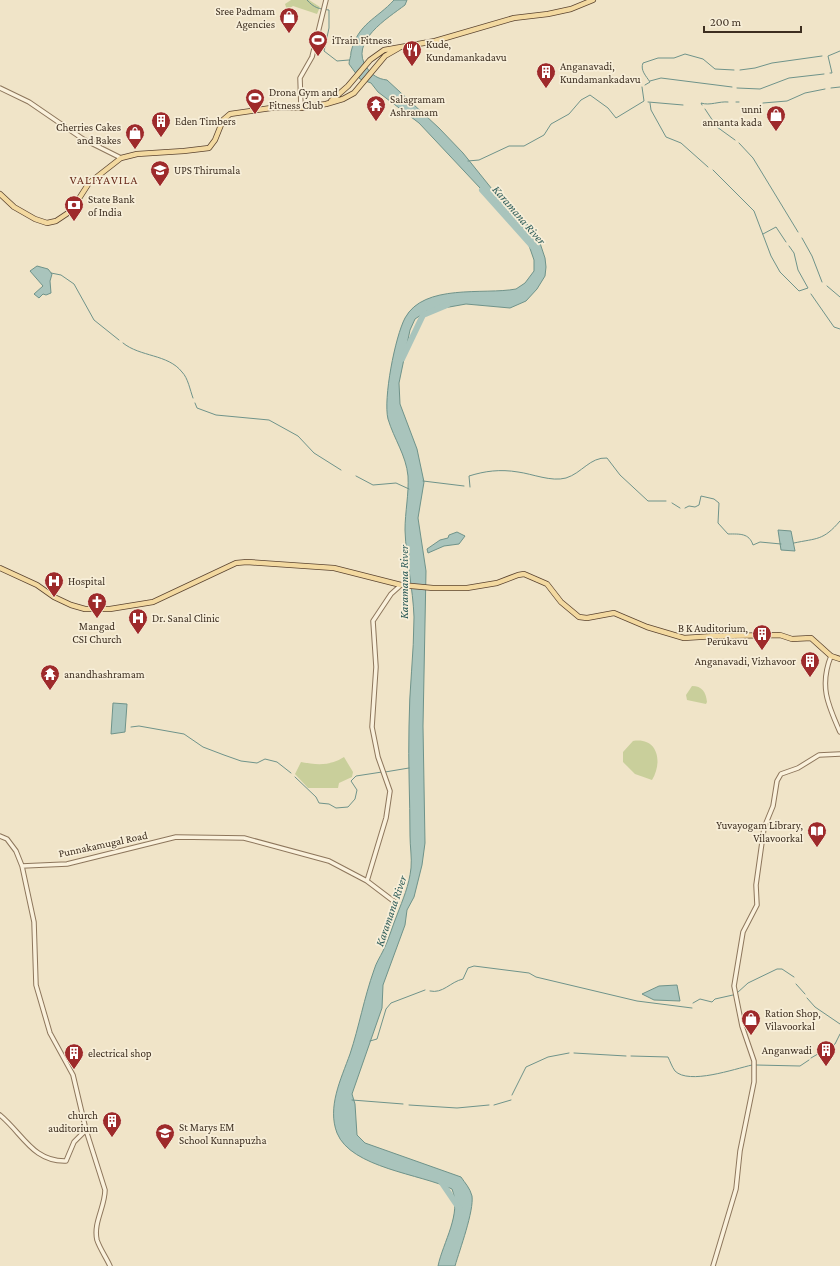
<svg xmlns="http://www.w3.org/2000/svg" width="840" height="1266" viewBox="0 0 840 1266" font-family="'Crimson Pro',serif">
  <rect width="100%" height="100%" fill="#f0e4c8"/>
  <path fill="#c9cf9b" d="M291,0h18l11,7 -3,7 -24,-8 -6,4 -2,-6z
    M692,686c10,0 14,6 15,16l-1,2 -19,-4 -1,-5z
    M633,741c25,-4 30,21 19,39l-17,-6 -12,-12v-10z
    M344,757l9,15 -1,5 -13,6 -1,5h-30l-13,-14 6,-12c16,3 29,4 43,-5z"/>
  <path fill="#a9c4bc" stroke="#6f938a" d="M394,0h13l-2,5c-17,13 -57,37 -38,63 5,7 11,11 20,12l52,48 24,25 33,41 34,33 10,16 5,15 1,9 -1,9 -8,13 -11,12 -16,7 -44,-4 -39,7 -12,8 -5,11 -11,53 1,21 17,45 7,33 -6,36 8,53 -3,155 2,117 -3,22 -8,32 -7,13 -2,15 -22,60 -1,23 -30,86 3,10 2,31 8,8 96,34c4,6 9,11 11,19 2,15 -12,53 -17,70h-17c5,-24 24,-52 14,-77 -31,-15 -101,-21 -115,-56 -10,-26 4,-54 13,-79 9,-27 14,-56 24,-84 2,-7 6,-13 9,-19 6,-12 9,-24 14,-36 6,-16 12,-29 14,-47 1,-10 -1,-22 -1,-32 0,-37 -2,-73 -1,-110 0,-36 5,-72 5,-109 -1,-29 -8,-57 -9,-87 0,-18 4,-36 3,-54 -2,-21 -14,-37 -20,-57 -5,-20 7,-82 17,-101 19,-35 79,-23 111,-29l9,-6 9,-12v-11l-8,-23 -107,-114 -41,-31 -7,-9 -11,-4 -11,-15c0,-4 2,-7 2,-12 7,-29 26,-33 43,-52z
    M37,266l11,3 4,5 -2,7 1,12 -5,2 -3,-1 -4,4 -5,-4 9,-8 -13,-15z
    M778,530l13,1 4,20 -14,-1z
    M457,532l8,4 -6,8 -15,2 -16,7 -1,-4 13,-9 8,-2 1,-3z
    M113,703l14,1 -2,28 -14,2z
    M677,985l3,16 -26,-1 -12,-6 17,-8z"/>
  <g fill="none" stroke-linecap="round" stroke-linejoin="round">
    <path stroke="#6f938a" stroke-width="1" d="M307,0c7,8 12,9 22,10v18l-5,23 13,10 12,-1
      M740,70l15,-2 17,-5 50,-7
      M830,73h2l-4,-17 12,-5
      M650,81l11,-3 71,9
      M645,85l5,-3c-4,-6 -10,-12 -7,-19l15,-5h16l11,-4 18,5 12,10 19,1
      M737,88l23,1 29,-11 35,-4
      M831,88l9,-1
      M648,102l35,3
      M736,102h3
      M650,103l1,7 15,27 15,6 27,24
      M763,103l24,-2 18,-8 20,-4
      M702,105l-1,-2c9,3 18,-2 27,-1
      M705,109l12,18 18,13
      M739,143l14,15 45,74
      M468,161l11,-1 30,-14h15l20,-11 7,-11 18,-10 12,-14 9,-5 18,13 8,10 28,-17 -2,-14
      M713,170l41,41 17,45 9,16 19,19 9,-3 -10,-18 -4,-17 -5,-7
      M763,234l13,-7 10,15
      M802,238l10,18 10,26
      M51,273l10,2 13,9 20,36 25,20
      M827,286l13,11
      M811,294l23,33 6,2
      M123,343c17,14 45,11 59,29 6,6 8,18 11,26
      M195,403l2,5 19,7 53,5 29,16 16,17 27,17
      M356,476l17,9 23,-2 13,6
      M423,481l41,5
      M470,487l-1,-11c16,-5 31,-7 49,-4 15,2 33,10 48,6 16,-5 24,-21 41,-20l13,17 28,26h18
      M672,503l8,5
      M685,508l4,-2 6,1 4,-2 2,-9 13,3 5,4 -1,20 10,11c12,0 21,-1 25,11l7,-3 21,2
      M794,543c23,-5 29,-2 46,-22
      M131,727l8,-1 45,8 19,13 21,8 17,6 16,2 8,-4 12,3 14,11
      M385,772l24,-4
      M295,777l21,20 3,6 10,1 7,4 12,-1 7,-8 2,-9 -6,-9 5,-5 26,-4
      M796,984l9,10
      M430,991c13,3 20,-9 33,-12l5,-11 6,-2 55,7 7,4 101,24 55,7
      M737,993l11,-10 29,-14h5l12,8
      M807,998l8,9 25,17
      M693,1003l7,-4 12,3 3,-3 18,-4
      M370,1041l7,-2 9,-30 5,-6 34,-13
      M574,1053l52,3
      M631,1056l37,1c2,4 4,10 7,14 14,14 59,-2 77,-6
      M811,1058l24,-14 5,-10
      M756,1065l44,1 9,-6
      M512,1095l14,-28 22,-10 21,-4
      M352,1100l51,4
      M409,1105l48,3 32,-3
      M494,1105l17,-5"/>
    <path stroke="#a9c4bc" stroke-width="6" d="M482,190l51,57
      M402,359l21,-44 24,-10
      M440,1180l19,28"/>
    <g stroke="#8d765c" stroke-width="5.5">
      <path id="minor" d="M0,88l29,14 54,37 38,19
        M301,108l-1,-30 12,-21 14,-57
        M831,656c-12,30 -3,49 9,76
        M0,836l7,3 9,12 6,15 12,56 2,63 14,48 23,42 13,55 -12,12 -8,19c-33,1 -43,-27 -66,-46
        M22,866l45,-2 109,-27 68,1 85,23 38,20 29,22
        M367,881l19,-63 4,-27 -12,-34 -6,-30 4,-60 -3,-46 18,-27 10,-9
        M86,1130l19,60c0,17 -12,33 -8,50 3,9 9,17 13,26
        M713,1266l23,-77 4,-38 14,-69v-21l-12,-35 -8,-40 9,-54 14,-27 -1,-20 8,-57 9,-22 4,-25 4,-7 17,-6 21,-13 21,-1"/>
    </g>
    <g stroke="#5b4430" stroke-width="6">
      <path id="major" d="M331,101l17,-15 22,-26 14,-10 51,-9 79,-23 34,-4 23,-5 22,-9
        M0,194l14,13 21,12 12,4 9,-2 15,-10 18,-28 32,-25 16,-4 47,-3 25,-3 6,-8 8,-20 7,-6 41,-6h30l25,-4 17,-5 11,-6 31,-37 14,-8
        M0,568l37,17 17,12 17,8 14,4h25l43,-7 83,-39 11,-1 87,6 67,17 32,3h34l30,-5 21,-8 6,-1 23,10 14,18 18,15 8,1 27,-5 33,14 37,11 31,-2 65,-1 12,4 19,-1 20,18 9,3"/>
    </g>
    <use href="#minor" stroke="#faf1dc" stroke-width="3.5"/>
    <use href="#major" stroke="#f3d9a0" stroke-width="4.5"/>
  </g>
  <defs>
    <g id="shop-pin" transform="scale(1)"><path d="M0 17L-7.5 6A9.5 9.5 0 1 1 7.5 6Z" fill="#9e2a2b" stroke="#f7eed8"/><path d="M-5-2.5h2.3a2.7 3.5 0 0 1 5.4 0H5L5.5 6h-11ZM-1.5-2.5h3a1.5 2.3 0 0 0-3 0Z" fill="#fff"/></g>
    <g id="stadium-pin" transform="scale(1)"><path d="M0 17L-7.5 6A9.5 9.5 0 1 1 7.5 6Z" fill="#9e2a2b" stroke="#f7eed8"/><path d="M0-5a6.5 5 0 1 0 0 10a6.5 5 0 1 0 0-10ZM-3.5-1.8h7v3.6h-7Z" fill="#fff"/></g>
    <g id="restaurant-pin" transform="scale(1)"><path d="M0 17L-7.5 6A9.5 9.5 0 1 1 7.5 6Z" fill="#9e2a2b" stroke="#f7eed8"/><path d="M-5-6h1v4h1v-4h1v4h1v-4h1v5L-1.5 .5V6h-2V.5L-5-1ZM5-6V6H3V1.5H1.5Q1.5-4 5-6Z" fill="#fff"/></g>
    <g id="building-pin" transform="scale(1)"><path d="M0 17L-7.5 6A9.5 9.5 0 1 1 7.5 6Z" fill="#9e2a2b" stroke="#f7eed8"/><path d="M-4-6H4V6H1V3H-1V6H-4ZM-2.5-4.3h1.7v1.8h-1.7ZM.8-4.3h1.7v1.8H.8ZM-2.5-1h1.7V.8h-1.7ZM.8-1h1.7V.8H.8Z" fill="#fff"/></g>
    <g id="temple-pin" transform="scale(1)"><path d="M0 17L-7.5 6A9.5 9.5 0 1 1 7.5 6Z" fill="#9e2a2b" stroke="#f7eed8"/><path d="M0-6L5-2H3V0L6.5 2.5H4V6H1.5V3h-3V6H-4V2.5H-6.5L-3 0V-2H-5Z" fill="#fff"/></g>
    <g id="school-pin" transform="scale(1)"><path d="M0 17L-7.5 6A9.5 9.5 0 1 1 7.5 6Z" fill="#9e2a2b" stroke="#f7eed8"/><path d="M0-5L7-2L0 1L-7-2ZM-4 1L0 2.5L4 1V4Q0 6-4 4Z" fill="#fff"/></g>
    <g id="bank-pin" transform="scale(1)"><path d="M0 17L-7.5 6A9.5 9.5 0 1 1 7.5 6Z" fill="#9e2a2b" stroke="#f7eed8"/><path d="M-6-4H6V4H-6ZM0-2.3a2.3 2.3 0 1 0 0 4.6a2.3 2.3 0 1 0 0-4.6Z" fill="#fff"/></g>
    <g id="hospital-pin" transform="scale(1)"><path d="M0 17L-7.5 6A9.5 9.5 0 1 1 7.5 6Z" fill="#9e2a2b" stroke="#f7eed8"/><path d="M-5-5h3v3.5h4V-5h3V5h-3V1.5h-4V5h-3Z" fill="#fff"/></g>
    <g id="church-pin" transform="scale(1)"><path d="M0 17L-7.5 6A9.5 9.5 0 1 1 7.5 6Z" fill="#9e2a2b" stroke="#f7eed8"/><path d="M-1.2-6h2.4v3.5h3.3v2.4h-3.3V6h-2.4V-.1h-3.3v-2.4h3.3Z" fill="#fff"/></g>
    <g id="library-pin" transform="scale(1)"><path d="M0 17L-7.5 6A9.5 9.5 0 1 1 7.5 6Z" fill="#9e2a2b" stroke="#f7eed8"/><path d="M-6-4Q-3-5.5-.7-3.5V5Q-3 3-6 4ZM6-4Q3-5.5 .7-3.5V5Q3 3 6 4Z" fill="#fff"/></g>
  </defs>
  <g fill-rule="evenodd">
    <use href="#shop-pin" x="289" y="17"/>
    <use href="#stadium-pin" x="318" y="40"/>
    <use href="#restaurant-pin" x="412" y="50"/>
    <use href="#building-pin" x="546" y="72"/>
    <use href="#stadium-pin" x="255" y="98"/>
    <use href="#temple-pin" x="376" y="105"/>
    <use href="#shop-pin" x="776" y="115"/>
    <use href="#building-pin" x="161" y="121"/>
    <use href="#shop-pin" x="135" y="133"/>
    <use href="#school-pin" x="160" y="170"/>
    <use href="#bank-pin" x="74" y="205"/>
    <use href="#hospital-pin" x="54" y="581"/>
    <use href="#church-pin" x="97" y="602"/>
    <use href="#hospital-pin" x="138" y="618"/>
    <use href="#building-pin" x="762" y="634"/>
    <use href="#building-pin" x="810" y="661"/>
    <use href="#temple-pin" x="50" y="674"/>
    <use href="#library-pin" x="817" y="831"/>
    <use href="#shop-pin" x="751" y="1019"/>
    <use href="#building-pin" x="826" y="1050"/>
    <use href="#building-pin" x="74" y="1053"/>
    <use href="#building-pin" x="112" y="1121"/>
    <use href="#school-pin" x="165" y="1133"/>
  </g>
  <g text-anchor="middle" dominant-baseline="central" stroke-width="3.5" stroke-linejoin="round" paint-order="stroke">
    <g font-size="11" fill="#3d2e20" stroke="#f7eed8" text-anchor="start">
      <text x="275" y="11" text-anchor="end">Sree Padmam<tspan x="275" dy="13">Agencies</tspan></text>
      <text x="332" y="40">iTrain Fitness</text>
      <text x="426" y="44">Kude,<tspan x="426" dy="13">Kundamankadavu</tspan></text>
      <text x="560" y="66">Anganavadi,<tspan x="560" dy="13">Kundamankadavu</tspan></text>
      <text x="269" y="92">Drona Gym and<tspan x="269" dy="13">Fitness Club</tspan></text>
      <text x="390" y="99">Salagramam<tspan x="390" dy="13">Ashramam</tspan></text>
      <text x="762" y="109" text-anchor="end">unni<tspan x="762" dy="13">annanta kada</tspan></text>
      <text x="175" y="121">Eden Timbers</text>
      <text x="121" y="127" text-anchor="end">Cherries Cakes<tspan x="121" dy="13">and Bakes</tspan></text>
      <text x="174" y="170">UPS Thirumala</text>
      <text x="88" y="199">State Bank<tspan x="88" dy="13">of India</tspan></text>
      <text x="68" y="581">Hospital</text>
      <text x="152" y="618">Dr. Sanal Clinic</text>
      <text x="97" y="626" text-anchor="middle">Mangad<tspan x="97" dy="13">CSI Church</tspan></text>
      <text x="748" y="628" text-anchor="end">B K Auditorium,<tspan x="748" dy="13">Perukavu</tspan></text>
      <text x="796" y="661" text-anchor="end">Anganavadi, Vizhavoor</text>
      <text x="64" y="674">anandhashramam</text>
      <text x="803" y="825" text-anchor="end">Yuvayogam Library,<tspan x="803" dy="13">Vilavoorkal</tspan></text>
      <text x="765" y="1013">Ration Shop,<tspan x="765" dy="13">Vilavoorkal</tspan></text>
      <text x="812" y="1050" text-anchor="end">Anganwadi</text>
      <text x="88" y="1053">electrical shop</text>
      <text x="98" y="1115" text-anchor="end">church<tspan x="98" dy="13">auditorium</tspan></text>
      <text x="179" y="1127">St Marys EM<tspan x="179" dy="13">School Kunnapuzha</tspan></text>
    </g>
    <g font-size="11" fill="#3d2e20" stroke="#f7eed8">
      <text transform="translate(103 844) rotate(-12)">Punnakamugal Road</text>
    </g>
    <g font-size="12" letter-spacing="1" fill="#6b2e1e" stroke="#f7eed8">
      <text x="104" y="180">VALIYAVILA</text>
    </g>
    <g font-size="12" font-style="italic" fill="#2f5d5a" stroke="#f7eed8">
      <text transform="translate(519 215) rotate(49)">Karamana River</text>
      <text transform="translate(404 582) rotate(-90)">Karamana River</text>
      <text transform="translate(391 911) rotate(-71)">Karamana River</text>
    </g>
  </g>
  <path d="M704 26v6h97v-6" fill="none" stroke="#3d2e20" stroke-width="2"/>
  <text x="710" y="26" font-size="12" fill="#3d2e20" stroke="#f7eed8" stroke-width="3" paint-order="stroke">200 m</text>
</svg>
